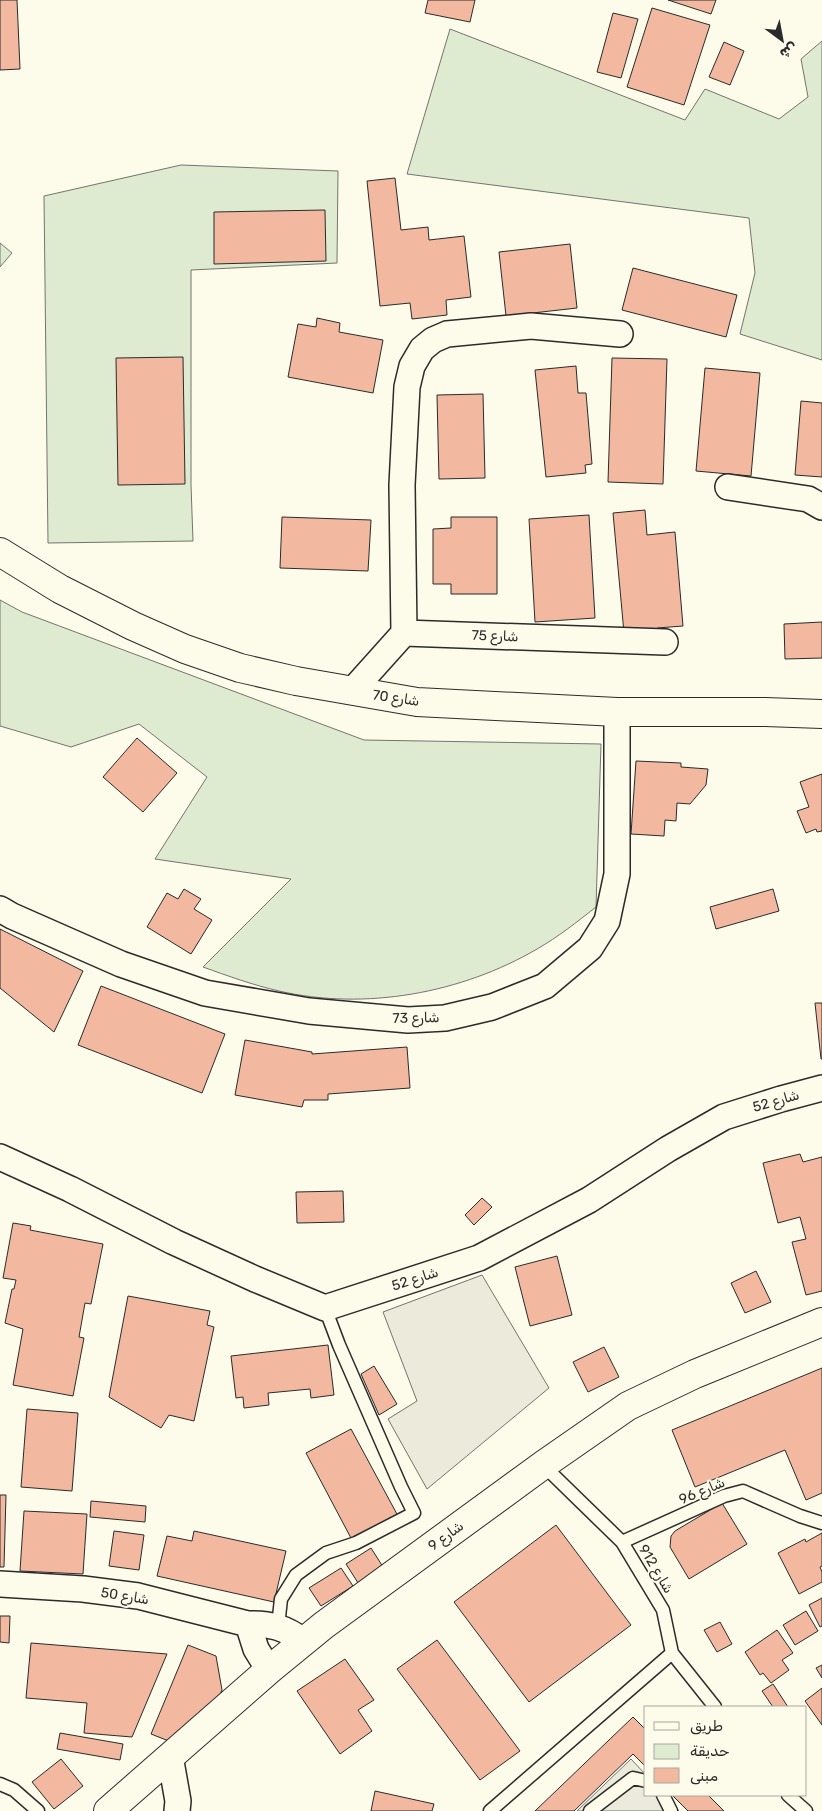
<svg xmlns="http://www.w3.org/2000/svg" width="822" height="1811" viewBox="0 0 822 1811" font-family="Rubik,'Noto Naskh Arabic',sans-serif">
  <rect width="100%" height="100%" fill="#fdfbea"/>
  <path fill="#deebd1" stroke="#74746e" d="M450,29l235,91 20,-31 74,30 29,-22 -7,-38 21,-18v319l-82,-26 15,-61 -6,-55 -342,-44z
    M181,165l157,6 -1,92 -146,7v215l2,56 -145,2 -4,-347z
    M0,243l12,10 -12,14z
    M0,600l22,12 342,128 237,4 -5,163c-19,15 -38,30 -59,42 -75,44 -172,62 -258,42 -26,-6 -51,-15 -76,-24l88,-88 -136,-20 52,-82 -68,-53 -68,23 -71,-21z"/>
  <path fill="#eceadb" stroke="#74746e" d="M482,1275l67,113 -122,101 -39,-70 29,-18 -34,-89z
    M631,1759l15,16v20h18l15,16h-102z"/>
  <path fill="#f2b8a0" stroke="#2b2b2b" d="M0,0h17l3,69 -20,1z
    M428,0h47l-5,22 -45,-9z
    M668,0h48l-5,14z
    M652,8l58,17 -26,80 -57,-18z
    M613,13l25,6 -17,59 -24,-6z
    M724,42l20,9 -14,34 -21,-8z
    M395,178l6,52 27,-3 1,13 35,-4 7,61 -25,3 1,15 -35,4 -2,-16 -30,3 -13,-125z
    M325,210l1,51 -112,3v-52z
    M570,244l7,64 -71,8 -7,-64z
    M633,268l104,27 -11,42 -104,-27z
    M317,318l23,5 -1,9 44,8 -10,53 -85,-16 10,-53 18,3z
    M183,357l2,127 -67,1 -2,-127z
    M612,358l55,1 -4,125 -55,-2z
    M576,366l2,27h8l6,71 -7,1 1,8 -40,4 -11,-107z
    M705,368l55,5 -9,103 -55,-5z
    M483,394l2,84 -46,1 -2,-84z
    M801,401l21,2v74l-27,-2z
    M645,510l2,25 28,-3 8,94 -26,2v2l-33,3 -11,-120z
    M589,515l6,103 -60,4 -6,-103z
    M282,517l89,3 -3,51 -88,-3z
    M451,517h46v77h-46v-10h-18v-55l18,-1z
    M822,622v36l-37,1 -1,-35z
    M137,738l40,35 -34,39 -40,-35z
    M636,761l45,2v4l27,2 -2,16 -16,19 -13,-1 -1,18 -11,-1 -1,16 -33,-2z
    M822,774v57l-5,1 -1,-3 -10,4 -9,-22 12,-4 -9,-25z
    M184,889l17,10 -7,10 18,11 -21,34 -44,-27 20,-34 11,6z
    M773,889l6,22 -63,18 -6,-22z
    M0,929l83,42 -29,61 -54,-44z
    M101,986l124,48 -23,59 -124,-48z
    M815,1003h7v56h-1z
    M245,1040l67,12v2l95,-7 3,41 -82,6v6h-24l-2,7 -67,-12z
    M800,1154l3,8 19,-5v134l-16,4 -14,-53 14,-3 -6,-22 -22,6 -15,-60z
    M343,1191l1,31 -47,1 -1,-31z
    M482,1198l10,9 -18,18 -9,-10z
    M13,1223l18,3 -1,4 73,14 -12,60 -6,-1 -6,34 5,1 -11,58 -60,-11 10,-56 -18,-6 7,-34h2l2,-9 -13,-2z
    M557,1256l15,59 -42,11 -15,-59z
    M756,1271l15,31 -26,11 -14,-30z
    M128,1296l82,15 -3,14 7,2 -20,94 -25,-6 -8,13 -52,-31z
    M328,1345l6,50 -23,3 -1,-9 -42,4 1,12 -25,3 -1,-11 -7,1 -5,-42z
    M604,1347l15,30 -31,15 -15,-30z
    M374,1366l23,38 -18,11 -18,-41z
    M822,1368v125l-16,7 -21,-50 -90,37 -23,-57z
    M27,1409l51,4 -6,78 -51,-4z
    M351,1429l47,87 -46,24 -46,-87z
    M0,1495h6l-2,72h-4z
    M91,1501l55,5 -1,16 -55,-5z
    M722,1503l25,41 -58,35 -19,-32 1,-11 4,-5z
    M24,1511l63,3 -4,60 -63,-3z
    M556,1525l75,100 -102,77 -75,-100z
    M114,1531l30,4 -5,35 -30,-4z
    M194,1531l92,20 -12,51 -117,-26 10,-40 25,5z
    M822,1533v33l-2,1 2,5v10l-23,12 -21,-41 27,-14 1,3z
    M371,1548l14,22 -25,16 -14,-22z
    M341,1568l12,18 -32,20 -12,-18z
    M822,1598v28l-2,1 -11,-22z
    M806,1611l12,20 -23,14 -12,-20z
    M0,1616h10l-1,27 -9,-1z
    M720,1622l12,22 -15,8 -13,-22z
    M777,1630l16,23 -11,7 7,10 -18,13 -8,-10 -3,2 -15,-23z
    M437,1640l83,111 -40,29 -83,-111z
    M31,1643l136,11 -35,83 -48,-4 3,-30 -61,-5z
    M188,1645l28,11 6,34 -12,28 -31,27 -28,-11z
    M345,1659l29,41 -16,10 14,21 -32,23 -43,-63z
    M822,1665v13l-6,-10z
    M773,1684l15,23h-15l-11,-16z
    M822,1688v37l-17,-24z
    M633,1717l13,13v37l-13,-13 -59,57h-39z
    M60,1733l63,11 -3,16 -63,-11z
    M61,1759l22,27 -29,23 -22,-27z
    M375,1791l59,13 -2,7h-61z
    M672,1795h36l16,16h-36z"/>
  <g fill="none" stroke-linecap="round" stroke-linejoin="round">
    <g stroke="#2b2b2b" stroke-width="15">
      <path id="lane" d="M543,1465l79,77 41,68 9,43 43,54
        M622,1542l102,-46 19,-5 57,25 22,7
        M278,1626l3,-27 15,-24 30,-22 30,-10 58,-30 -13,-26 -62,-142 -14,-37
        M0,1784l14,6 24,21
        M663,1795l8,16
        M788,1795l18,16
        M490,1811l182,-158
        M590,1811l43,-33 13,3"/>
    </g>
    <g stroke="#2b2b2b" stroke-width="28">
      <path id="street" d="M728,487l80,12 14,8
        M404,633l-2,-148 5,-98 5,-21 10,-17 11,-9 14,-6 84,-8 89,8
        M352,691l52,-58 261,9
        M0,909l12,7 109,48 84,29 104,18 99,9 37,-2 47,-11 53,-21 45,-38 17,-27 10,-47v-162
        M0,1157l70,32 104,53 81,37 70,29 154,-50 110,-58 79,-51 56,-32 57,-18 41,-11
        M0,1584l83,5 55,7 110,28c22,-1 38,4 55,17
        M248,1624l8,25 13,21
        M170,1756l8,45 -1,10"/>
    </g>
    <g stroke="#2b2b2b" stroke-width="30">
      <path id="secondary" d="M0,552l60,37 73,37 52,23 55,19 56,13 121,21 200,10h148l57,2
        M108,1811l161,-141 55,-45 219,-160 85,-59 67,-32 127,-52"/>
    </g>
    <use href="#lane" stroke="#fdfbea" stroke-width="12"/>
    <use href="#street" stroke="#fdfbea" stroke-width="25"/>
    <use href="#secondary" stroke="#fdfbea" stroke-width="28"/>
  </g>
  <g text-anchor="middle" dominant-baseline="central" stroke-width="4" stroke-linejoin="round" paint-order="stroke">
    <g font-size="14" fill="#2b2b2b" stroke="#fdfbea">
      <text transform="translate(495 636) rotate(2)">شارع 75</text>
      <text transform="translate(396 698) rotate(8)">شارع 70</text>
      <text transform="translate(416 1018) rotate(-1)">شارع 73</text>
      <text transform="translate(776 1101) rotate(-16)">شارع 52</text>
      <text transform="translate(415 1279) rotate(-18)">شارع 52</text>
      <text transform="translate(702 1491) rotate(-23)">شارع 96</text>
      <text transform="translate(446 1536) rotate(-36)">شارع 9</text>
      <text transform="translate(656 1569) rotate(59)">شارع 912</text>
      <text transform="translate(125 1596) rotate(9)">شارع 50</text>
    </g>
  </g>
  <rect x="644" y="1706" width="162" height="90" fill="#fdfbea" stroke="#a9a89e"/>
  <rect x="654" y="1722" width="25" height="8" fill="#fdfbea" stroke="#a9a89e"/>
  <text x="690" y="1731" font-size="15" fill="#2b2b2b">طريق</text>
  <rect x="654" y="1744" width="25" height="15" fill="#deebd1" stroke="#a9a89e"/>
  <text x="690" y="1756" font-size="15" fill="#2b2b2b">حديقة</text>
  <rect x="654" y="1768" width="25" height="15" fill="#f2b8a0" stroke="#a9a89e"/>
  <text x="690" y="1781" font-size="15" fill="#2b2b2b">مبنى</text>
  <g transform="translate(782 40) rotate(148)" stroke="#fdfbea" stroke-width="4" paint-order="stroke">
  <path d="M0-4L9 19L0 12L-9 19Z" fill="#2b2b2b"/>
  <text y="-8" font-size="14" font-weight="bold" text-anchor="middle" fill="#2b2b2b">ش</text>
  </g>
</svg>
